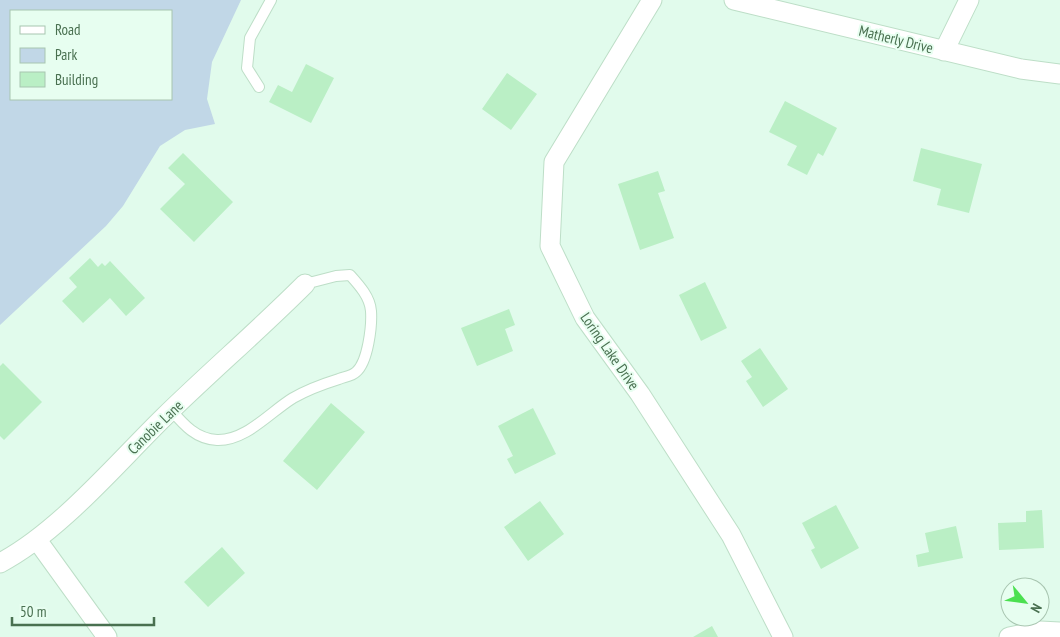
<svg xmlns="http://www.w3.org/2000/svg" width="1060" height="637" viewBox="0 0 1060 637" font-family="'PT Sans Narrow',sans-serif">
  <rect width="100%" height="100%" fill="#e1fbec"/>
  <path fill="#c1d7e7" fill-rule="evenodd" d="M0,0h241l-29,62 -5,37 8,25 -30,6 -25,16 -37,60 -17,20 -106,99zM11,11h160v88h-160z"/>
  <path fill="#baefc5" d="M306,64l28,14 -23,45 -42,-21 9,-17 14,7z
    M507,73l30,21 -26,36 -29,-21z
    M785,101l52,27 -14,28 -5,-3 -11,22 -20,-10 10,-19 -28,-14z
    M921,148l61,16 -13,49 -32,-8 4,-16 -28,-8z
    M183,153l50,49 -39,40 -34,-33 25,-25 -17,-16z
    M658,171l7,20 -7,2 16,45 -34,12 -22,-66z
    M90,258l8,9 4,-4 3,3 5,-5 35,37 -19,18 -16,-18 -27,25 -21,-22 15,-14 -8,-9z
    M705,282l22,46 -26,13 -22,-46z
    M509,309l6,16 -10,4 8,22 -36,15 -16,-38z
    M760,348l28,41 -25,18 -17,-26 6,-4 -11,-16z
    M3,363l39,39 -38,38 -4,-4v-70z
    M331,403l34,29 -48,58 -34,-29z
    M533,408l23,46 -41,20 -8,-15 6,-3 -15,-30z
    M540,501l24,33 -36,27 -24,-34z
    M836,505l23,43 -38,21 -10,-19 4,-2 -13,-25z
    M1042,510l2,38 -45,2 -1,-27 28,-1v-11z
    M956,526l7,32 -45,9 -2,-12 13,-3 -4,-19z
    M222,547l23,26 -37,34 -24,-25z
    M712,626l6,11h-25z"/>
  <g fill="none" stroke-linecap="round" stroke-linejoin="round">
    <g stroke="#bddec7" stroke-width="12">
      <path id="lane" d="M259,87l-12,-19 3,-30 21,-38
        M171,410c13,15 25,29 46,30 29,1 53,-28 76,-42 14,-8 30,-14 46,-19 5,-2 13,-3 17,-7 12,-10 16,-46 15,-61 -1,-14 -12,-26 -21,-36l-14,1 -31,8"/>
    </g>
    <g stroke="#bddec7" stroke-width="21">
      <path id="street" d="M652,0l-98,162 -4,84 35,72 55,76 91,141 52,102
        M734,0l287,69 39,5
        M944,51l25,-51
        M37,540l70,97
        M0,563c59,-31 116,-99 164,-146 46,-45 95,-87 141,-133
        M1009,637l31,-6 20,1"/>
    </g>
    <use href="#lane" stroke="#fff" stroke-width="10"/>
    <use href="#street" stroke="#fff" stroke-width="19"/>
  </g>
  <g text-anchor="middle" dominant-baseline="central" stroke-width="4" stroke-linejoin="round" paint-order="stroke">
    <g font-size="15" fill="#497050" stroke="#e7fef0">
      <text transform="translate(896 39) rotate(14)">Matherly Drive</text>
      <text transform="translate(610 351) rotate(55)">Loring Lake Drive</text>
      <text transform="translate(155 427) rotate(-44)">Canobie Lane</text>
    </g>
  </g>
  <rect x="10" y="10" width="162" height="90" fill="#e7fef0" stroke="#a8c5b0"/>
  <rect x="20" y="26" width="25" height="8" fill="#ffffff" stroke="#a8c5b0"/>
  <text x="55" y="35" font-size="15" fill="#497050">Road</text>
  <rect x="20" y="48" width="25" height="15" fill="#c1d7e7" stroke="#a8c5b0"/>
  <text x="55" y="60" font-size="15" fill="#497050">Park</text>
  <rect x="20" y="72" width="25" height="15" fill="#baefc5" stroke="#a8c5b0"/>
  <text x="55" y="85" font-size="15" fill="#497050">Building</text>
  <g transform="translate(1025 602) rotate(119)"><circle r="24" fill="#e7fef0" stroke="#a8c5b0"/>
  <path d="M0-4L9 19L0 12L-9 19Z" fill="#4be050"/>
  <text y="-8" font-size="14" font-weight="bold" text-anchor="middle" fill="#497050">N</text>
  </g>
  <path d="M12 617v8h142v-8" fill="none" stroke="#497050" stroke-width="2.5"/>
  <text x="20" y="617" font-size="15" fill="#497050" stroke="#e7fef0" stroke-width="4" paint-order="stroke">50 m</text>
</svg>
